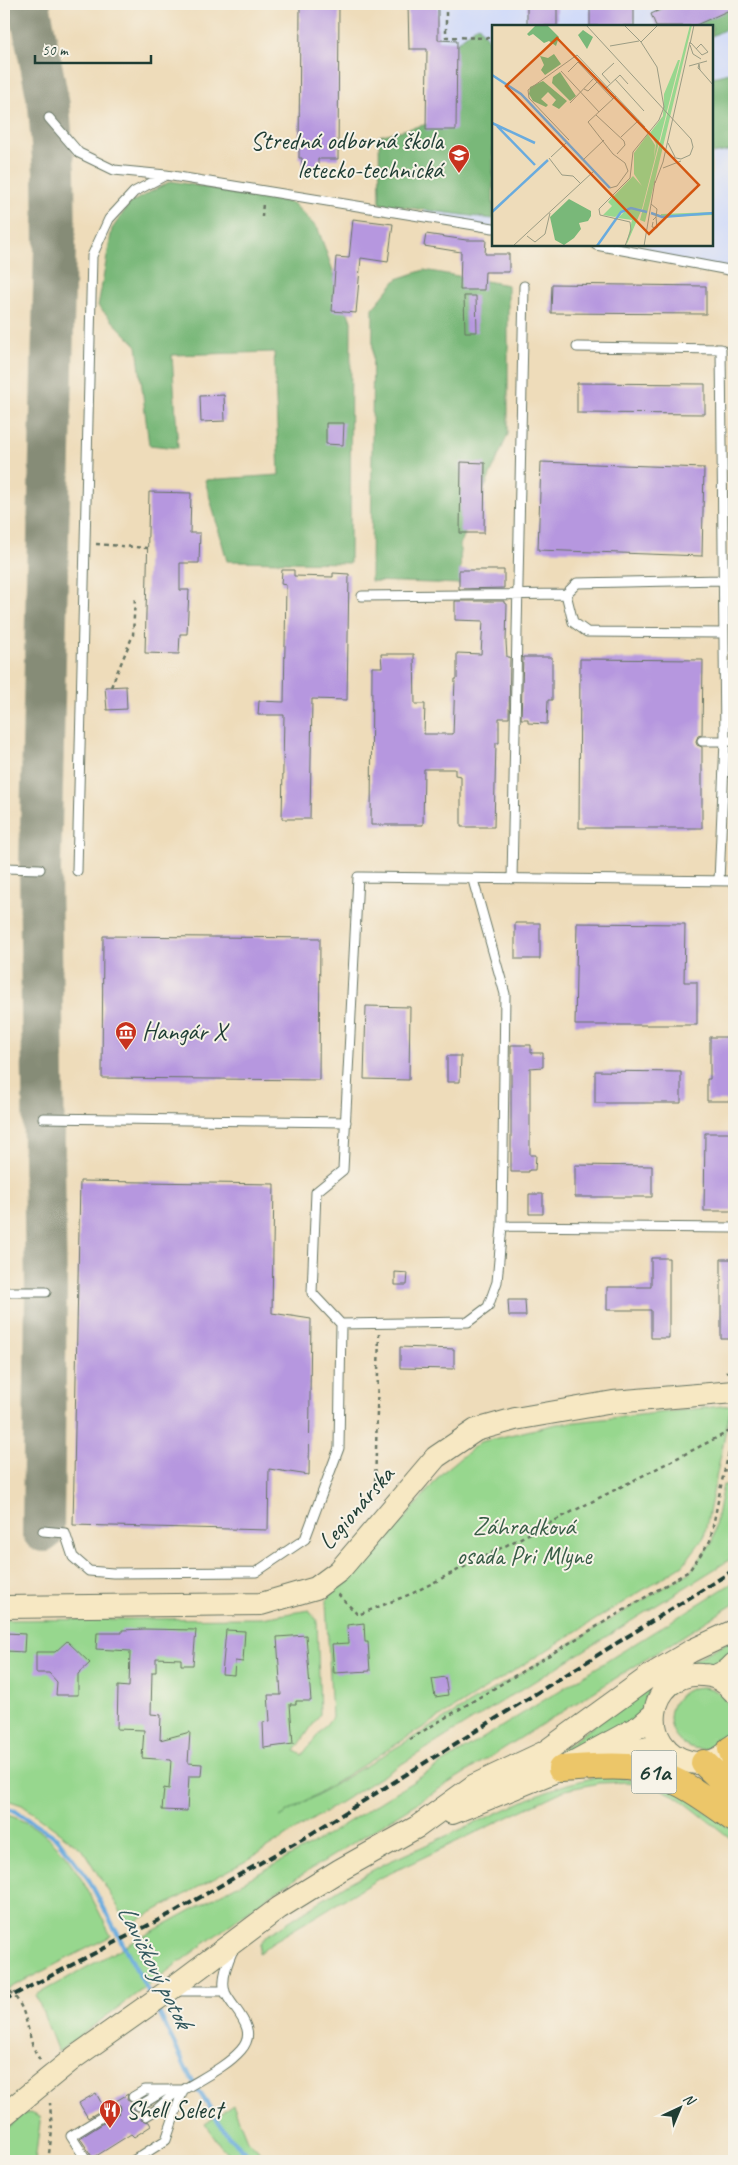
<svg xmlns="http://www.w3.org/2000/svg" width="738" height="2165" viewBox="0 0 738 2165" font-family="Caveat,sans-serif">
  <rect width="100%" height="100%" fill="#f7f3e8"/>
  <filter id="ink" filterUnits="userSpaceOnUse"><feTurbulence type="fractalNoise" baseFrequency=".02" numOctaves="2"/><feDisplacementMap in="SourceGraphic" scale="10" xChannelSelector="R" yChannelSelector="G"/><feConvolveMatrix kernelMatrix="1 2 1 2 8 2 1 2 1" color-interpolation-filters="sRGB"/></filter>
  <filter id="wash" filterUnits="userSpaceOnUse"><feTurbulence type="fractalNoise" baseFrequency=".0096" numOctaves="4" result="noise"/><feDisplacementMap in="SourceGraphic" scale="20" xChannelSelector="R" yChannelSelector="G"/><feGaussianBlur stdDeviation="1.12" result="paint"/><feColorMatrix in="noise" values="0 0 0 0 0 0 0 0 0 0 0 0 0 0 0 0 0 1.4 0 .05"/><feComposite in="paint" operator="in"/></filter>
  <g filter="url(#wash)">
    <rect width="100%" height="100%" fill="#eedcba"/>
    <path fill="#d0daf9" d="M408,4h326v267l-138,-26h116v-219h-219v202l-69,-10 3,-169h-18z"/>
    <path fill="#97d78e" stroke="#5b8a61" d="M731,1405l-27,132 -21,28 -403,252 410,-245 22,-30 11,-57h11v72l-488,304 -117,64 -46,-75 -61,-45 -18,-6v-179l258,-2 47,-8 8,10 3,94 -25,37 7,4 30,-38 -6,-116 7,-11 46,-40 63,-77 38,-31 77,-18z
      M734,1582v22l-464,291 -212,157 -22,-57 280,-153z
      M734,1639v16l-87,52 -15,16 -37,17 -42,16 102,-76z
      M670 1718a31 31 0 1 1 62 0a31 31 0 1 1-62 0Z
      M600,1776l63,6 71,49v10l-55,-43 -18,-9 -33,-7 -29,1 -34,7 -187,89 -107,64 -12,10 1,-9 6,-8 83,-53 37,-20 158,-71 24,-8z
      M4,1814c59,16 82,72 107,122l-107,55z
      M233,2105l14,35 23,21h-35l-17,-18 -13,-19z
      M30,2113l9,4 1,5 -5,39h-31v-30l18,-17z"/>
    <path fill="#79b879" stroke="#4c7a56" d="M657,4h77v21l-22,11v-10h-56z
      M478,25l15,21v173l-113,-15 -1,-68 61,-15 6,-69z
      M734,72v78l-22,4v-77z
      M171,181l122,22 25,26 33,92 -1,242 -123,-2 -22,-81 74,-5 -5,-123 -102,3 6,93 -29,-3 -12,-99 -39,-40 14,-77 18,-26z
      M424,270l84,15v149l-48,111 1,39 -90,-3 2,-273 24,-29z"/>
    <g fill="none" stroke-linecap="round" stroke-linejoin="round">
      <path stroke="#69abde" stroke-width="4.5" d="M4,1809l11,2 43,28 31,41 62,117
        M157,2008l34,71 37,57 26,25"/>
      <path stroke="#868c77" stroke-width="42" d="M29,4l20,102 5,66 1,73 -15,624 6,423 -3,239"/>
    </g>
    <g id="blocks">
      <path fill="#b697df" d="M300,4h39l-1,155h-20v9h-16v-10h-3z
        M408,4h30v36l19,1 -1,89h-30l1,-81h-18z
        M527,4h30v22h-30z
        M590,4h44v22h-44z
        M673,4h61v4l-40,18h-38l-5,-12z
        M353,219l40,5 -5,38 -27,-4 -5,55 -24,-2 4,-54 13,1z
        M426,234l40,6h20l-1,14h24v18h-24l-1,18h-24l1,-38 -37,-6z
        M552,284l154,2v28l-155,-1z
        M464,296h12l1,36h-12z
        M577,383l128,1v30l-128,-1z
        M224,395l1,26 -24,1 -1,-26z
        M326,423h18l-1,22 -17,-1z
        M461,462l24,1 -1,70h-24z
        M541,462l163,6 -2,88 -164,-6z
        M149,492l42,1 -1,40h10l-1,30h-19v27h9l-2,44h-7l-1,20 -34,-1z
        M282,570h12v6l39,1v-4l16,1 -2,126 -35,-1 -2,120h-28l2,-104h-26l1,-14 25,1 2,-117 -5,-1z
        M459,570h45v18l-45,1z
        M455,601h49v2l3,1 -1,38 1,15h3l-1,61h-10v25h-3l-2,84h-33v-51l-6,-1v-6h-31l-1,56h-52l1,-158h10l-1,-13h33l1,50h10l-1,30h29l2,-55h2v-26l24,1 2,-33 -28,-1z
        M523,657h29v43h-4l-1,24 -19,-1v-4h-7z
        M580,659l123,1 -1,75 -4,1 -2,5 1,4 5,2v81h-123z
        M126,686l1,23 -20,1 -2,-23z
        M515,923h25v36h-25z
        M577,923l108,1 -1,58h13v43h-122z
        M103,936l217,2 -1,142 -217,-2z
        M366,1006l44,1 -1,73 -45,-1z
        M710,1037h24l-1,64h-26v-22h3z
        M511,1045h20v8h12v14l-13,1v87h6l-1,15h-6v2h-18z
        M447,1056h14l-1,26h-13z
        M595,1071l86,1v31h-86z
        M705,1133h27v78h-28z
        M575,1165l77,1v31h-77z
        M80,1181l194,3 -2,129 39,6 -2,156 -40,-6 -1,61 -195,-5z
        M529,1194h14v20h-14z
        M651,1258h18v80h-18v-28h-44v-23h44z
        M721,1259h13v80h-13z
        M395,1272l13,1 -1,12h-12z
        M508,1300h17l1,16h-17z
        M400,1347l54,2v20l-54,-1z
        M364,1623l1,19h3l2,29 -36,2 -2,-29 16,-1 -1,-18z
        M145,1629l51,1 -3,35h-12v-6l-25,-1v14h-4l-1,42 10,1 -1,25 30,-8 -2,31 14,1 -1,12h-12l-2,35 -25,-1 2,-22 5,1 2,-29 -29,-2 2,-28 -27,-1 1,-43 11,1 1,-36 -34,-2 1,-16h25v-3z
        M226,1630l19,1 -2,31 -8,-1 -1,14 -12,-1z
        M6,1633l19,1 -1,18 -18,-1z
        M306,1635l5,66h-15v3h-6l3,40 -29,4 -1,-26 7,-1 -2,-26h13l-4,-58z
        M67,1641l23,22 -12,11v21h-22l1,-13 -8,-9h-13v-21h19z
        M445,1677l3,18 -13,2 -3,-18z
        M96,2093l8,15 24,-14 -1,6 6,3 1,7 8,2 -2,4 1,4 8,2 2,4 -17,11 -3,-3 -38,24 -13,-20 38,-24 3,-5 -1,-4 -6,-2 -26,15 -9,-15z"/>
    </g>
  </g>
  <g filter="url(#ink)">
    <use href="#blocks" fill-opacity="0" stroke="#677563" stroke-width="1"/>
    <g fill="none" stroke-linecap="round" stroke-linejoin="round">
      <g stroke="#677563" stroke-width="11">
        <path id="lane" d="M49,118l30,35 35,17 52,5
          M596,245l138,26
          M577,347l144,2 4,392 -6,140
          M566,594l7,28 14,10 136,1
          M362,596l204,-2 11,-11 145,-3
          M702,741h32
          M4,868l36,1
          M77,871l15,-615 17,-37 25,-27 32,-17 327,53
          M512,879l12,-593
          M43,1118l303,4
          M502,1226l232,2
          M4,1292h42
          M341,1324l127,-2 20,-15 9,-25 5,-56 3,-232 -32,-114
          M43,1531l22,2 8,24 16,14 24,2 143,-1 49,-33 34,-91 2,-124 -29,-31 4,-101 27,-22 15,-293 376,4
          M177,1991h48
          M183,2090c19,-12 43,-23 58,-40 19,-21 -8,-40 -16,-58 -4,-12 3,-31 8,-42
          M133,2097l12,-7h38l-17,50 -33,21
          M139,2106l25,-15
          M146,2116l10,-6 21,-19
          M87,2161l-16,-25 44,-27"/>
      </g>
      <g stroke="#677563" stroke-width="24">
        <path id="secondary" d="M4,1607l257,-3 55,-16 23,-17 97,-114 40,-27 39,-11 98,-17 121,-10
          M713,1677l15,-7 6,-6
          M734,1692c-8,-10 -19,-17 -32,-17 -55,-4 -66,74 -12,87 17,4 34,-4 44,-17
          M594,1761l54,-13h18
          M452,1813l109,-44 79,-43 15,-13
          M4,2115l71,-58 92,-65 112,-84 61,-38 77,-43 58,-42 70,-33 109,-79 37,-22 43,-20"/>
      </g>
      <g stroke="#677563" stroke-width="28">
        <path id="primary" d="M731,1749l3,8
          M704,1763l20,19 10,14
          M561,1769c22,-1 45,-4 66,-2 42,4 74,28 107,52"/>
      </g>
      <path stroke="#677563" stroke-width="2.5" stroke-dasharray="4 4" stroke-linecap="butt" d="M446,4v33l45,1
        M262,217l1,-15
        M96,544l51,4
        M111,687l22,-52 2,-38
        M726,1373l8,-7
        M375,1489l4,-155
        M338,1594l20,21 55,-22 321,-164
        M410,1739l279,-168 21,-30 12,-60 12,-49
        M4,1986c20,15 21,32 27,54 2,8 6,15 10,22
        M48,2161l4,-30 -2,-28"/>
      <use href="#lane" stroke="#fff" stroke-width="9"/>
      <use href="#secondary" stroke="#f7e8c3" stroke-width="22"/>
      <use href="#primary" stroke="#ecc669" stroke-width="26"/>
      <path stroke="#1f3d34" stroke-width="4" stroke-dasharray="8 4" stroke-linecap="butt" d="M4,2000l172,-89 133,-76 425,-265"/>
    </g>
  </g>
  <defs>
    <g id="school-pin" transform="scale(1.125)"><path d="M0 17L-7.5 6A9.5 9.5 0 1 1 7.5 6Z" fill="#c8321e" stroke="#f7f3e8"/><path d="M0-5L7-2L0 1L-7-2ZM-4 1L0 2.5L4 1V4Q0 6-4 4Z" fill="#fff"/></g>
    <g id="museum-pin" transform="scale(1.125)"><path d="M0 17L-7.5 6A9.5 9.5 0 1 1 7.5 6Z" fill="#c8321e" stroke="#f7f3e8"/><path d="M0-6L6-3V-2H-6V-3ZM-5-1h2V3h-2ZM-1-1h2V3h-2ZM3-1h2V3H3ZM-6 4H6V6H-6Z" fill="#fff"/></g>
    <g id="restaurant-pin" transform="scale(1.125)"><path d="M0 17L-7.5 6A9.5 9.5 0 1 1 7.5 6Z" fill="#c8321e" stroke="#f7f3e8"/><path d="M-5-6h1v4h1v-4h1v4h1v-4h1v5L-1.5 .5V6h-2V.5L-5-1ZM5-6V6H3V1.5H1.5Q1.5-4 5-6Z" fill="#fff"/></g>
  </defs>
  <g fill-rule="evenodd">
    <use href="#school-pin" x="459" y="155"/>
    <use href="#museum-pin" x="126" y="1032"/>
    <use href="#restaurant-pin" x="110" y="2110"/>
  </g>
  <g text-anchor="middle" dominant-baseline="central" stroke-width="4" stroke-linejoin="round" paint-order="stroke">
    <rect fill="#f7f3e8" stroke="#60746a" stroke-width="1" x="631.5" y="1750.5" width="45" height="43" rx="4"/>
    <g font-size="24" font-weight="bold" fill="#1f3d34">
      <text x="654" y="1772">61a</text>
    </g>
    <g font-size="25" fill="#1f3d34" stroke="#f7f3e8" text-anchor="start">
      <text x="443" y="141" text-anchor="end">Stredná odborná škola<tspan x="443" dy="29">letecko-technická</tspan></text>
      <text x="142" y="1032">Hangár X</text>
      <text x="126" y="2110">Shell Select</text>
    </g>
    <g font-size="25" fill="#1f3d34" stroke="#f7f3e8">
      <text transform="translate(356 1508) rotate(-49)">Legionárska</text>
    </g>
    <g font-size="25" fill="#375c46" stroke="#f7f3e8">
      <text x="524" y="1527">Záhradková<tspan x="524" dy="29">osada Pri Mlyne</tspan></text>
    </g>
    <g font-size="26" font-style="italic" fill="#32585e" stroke="#f7f3e8">
      <text transform="translate(155 1966) rotate(63)">Lavičkový potok</text>
    </g>
  </g>
  <g transform="translate(492 25)">
    <rect width="221" height="221" fill="#eedcba"/>
    <path d="M198,0h2l-47,197 -5,-2zM186,35h2l-38,149 -15,-1 -12,9 -12,-2 9,-9 -4,-4 25,-26 9,10 -8,-12v-21l14,-19 7,11 -1,14 2,-15 -6,-11 13,-17 1,-22zM141,183l8,3 -15,35 6,-26 -14,-2 9,-9zM222,187l-1,3 -53,2 1,-3z" fill="#97d78e"/>
    <path d="M44,0h11l12,12 -3,9 -7,-5 -5,2 -11,-9 -4,2 -2,-2zM91,5l10,7 -6,12 -9,-14zM62,29l7,10 -16,11 -4,-5 3,-5 -4,-9 8,2zM68,47l16,24 -6,5 -18,-18 1,-6zM51,56l24,20 -8,8 -7,-4 4,-5 -8,-8 -7,7 7,6 -2,2 -13,-6 -4,-7 1,-7zM77,174l22,12v5l-3,5 -9,2 2,6 -7,9 -10,7 -9,-5 -5,-23z" fill="#79b879"/>
    <path fill="none" stroke="#69abde" stroke-width="2.5" d="M0,50l29,19 89,94M0,98l43,20M5,101l38,39M0,187l56,-52M159,188l11,4 52,-4M105,221l24,-34 10,-4 16,4"/>
    <path fill="none" stroke="#9b9c84" stroke-width="1" d="M94,0l105,114 2,8 -3,8 -9,4 -10,-2M132,0l17,17 16,25 7,40 -5,13 -26,32 -3,26 -31,31 1,6 30,7 1,8 -6,16M149,17l17,-17M199,18l11,12 6,-3 -7,-8 -5,5M198,19l4,-19M198,20l3,9 8,5M118,21l29,-5M197,41l18,-5M208,45l-1,-6 -1,4 2,2 14,16M69,46l38,41M76,47l10,-10 35,37M123,54l29,32M118,58l-8,-9 12,-11M114,63l14,-13 8,9M92,64l4,2 9,-9M78,78l24,-25M104,90l28,26 1,4 -8,9M129,112l18,-17M77,115l-40,-42 -1,-8 49,-35 68,72M176,118l7,14M59,132l15,-14M57,133l13,17 11,1 8,8M91,135l21,-20M171,143l18,-7M163,158l8,-21 27,-120M118,163l7,-2 11,-15 -3,-8 -12,-9 -25,-32 28,-26M159,179l6,5 -1,8M161,197l-1,5 5,1 -1,-11 -3,3M35,211l8,6 10,-8 5,-21M21,221l81,-75M152,221l11,-65"/>
    <path fill="#d45610" fill-opacity="0.15" stroke="#d45610" stroke-width="2.5" d="M65,13l142,147 -50,49 -143,-148z"/>
    <rect width="221" height="221" fill="none" stroke="#1f3d34" stroke-width="2.5"/>
  </g>
  <rect width="738" height="2165" fill="none" stroke="#f7f3e8" stroke-width="20"/>
  <g transform="translate(680 2108) rotate(44)" stroke="#f7f3e8" stroke-width="4" paint-order="stroke">
  <path d="M0-4L9 19L0 12L-9 19Z" fill="#1f3d34"/>
  <text y="-8" font-size="14" font-weight="bold" text-anchor="middle" fill="#1f3d34">N</text>
  </g>
  <path d="M35 55v8h116v-8" fill="none" stroke="#1f3d34" stroke-width="2.5"/>
  <text x="42" y="55" font-size="15" fill="#1f3d34" stroke="#f7f3e8" stroke-width="4" paint-order="stroke">50 m</text>
</svg>
